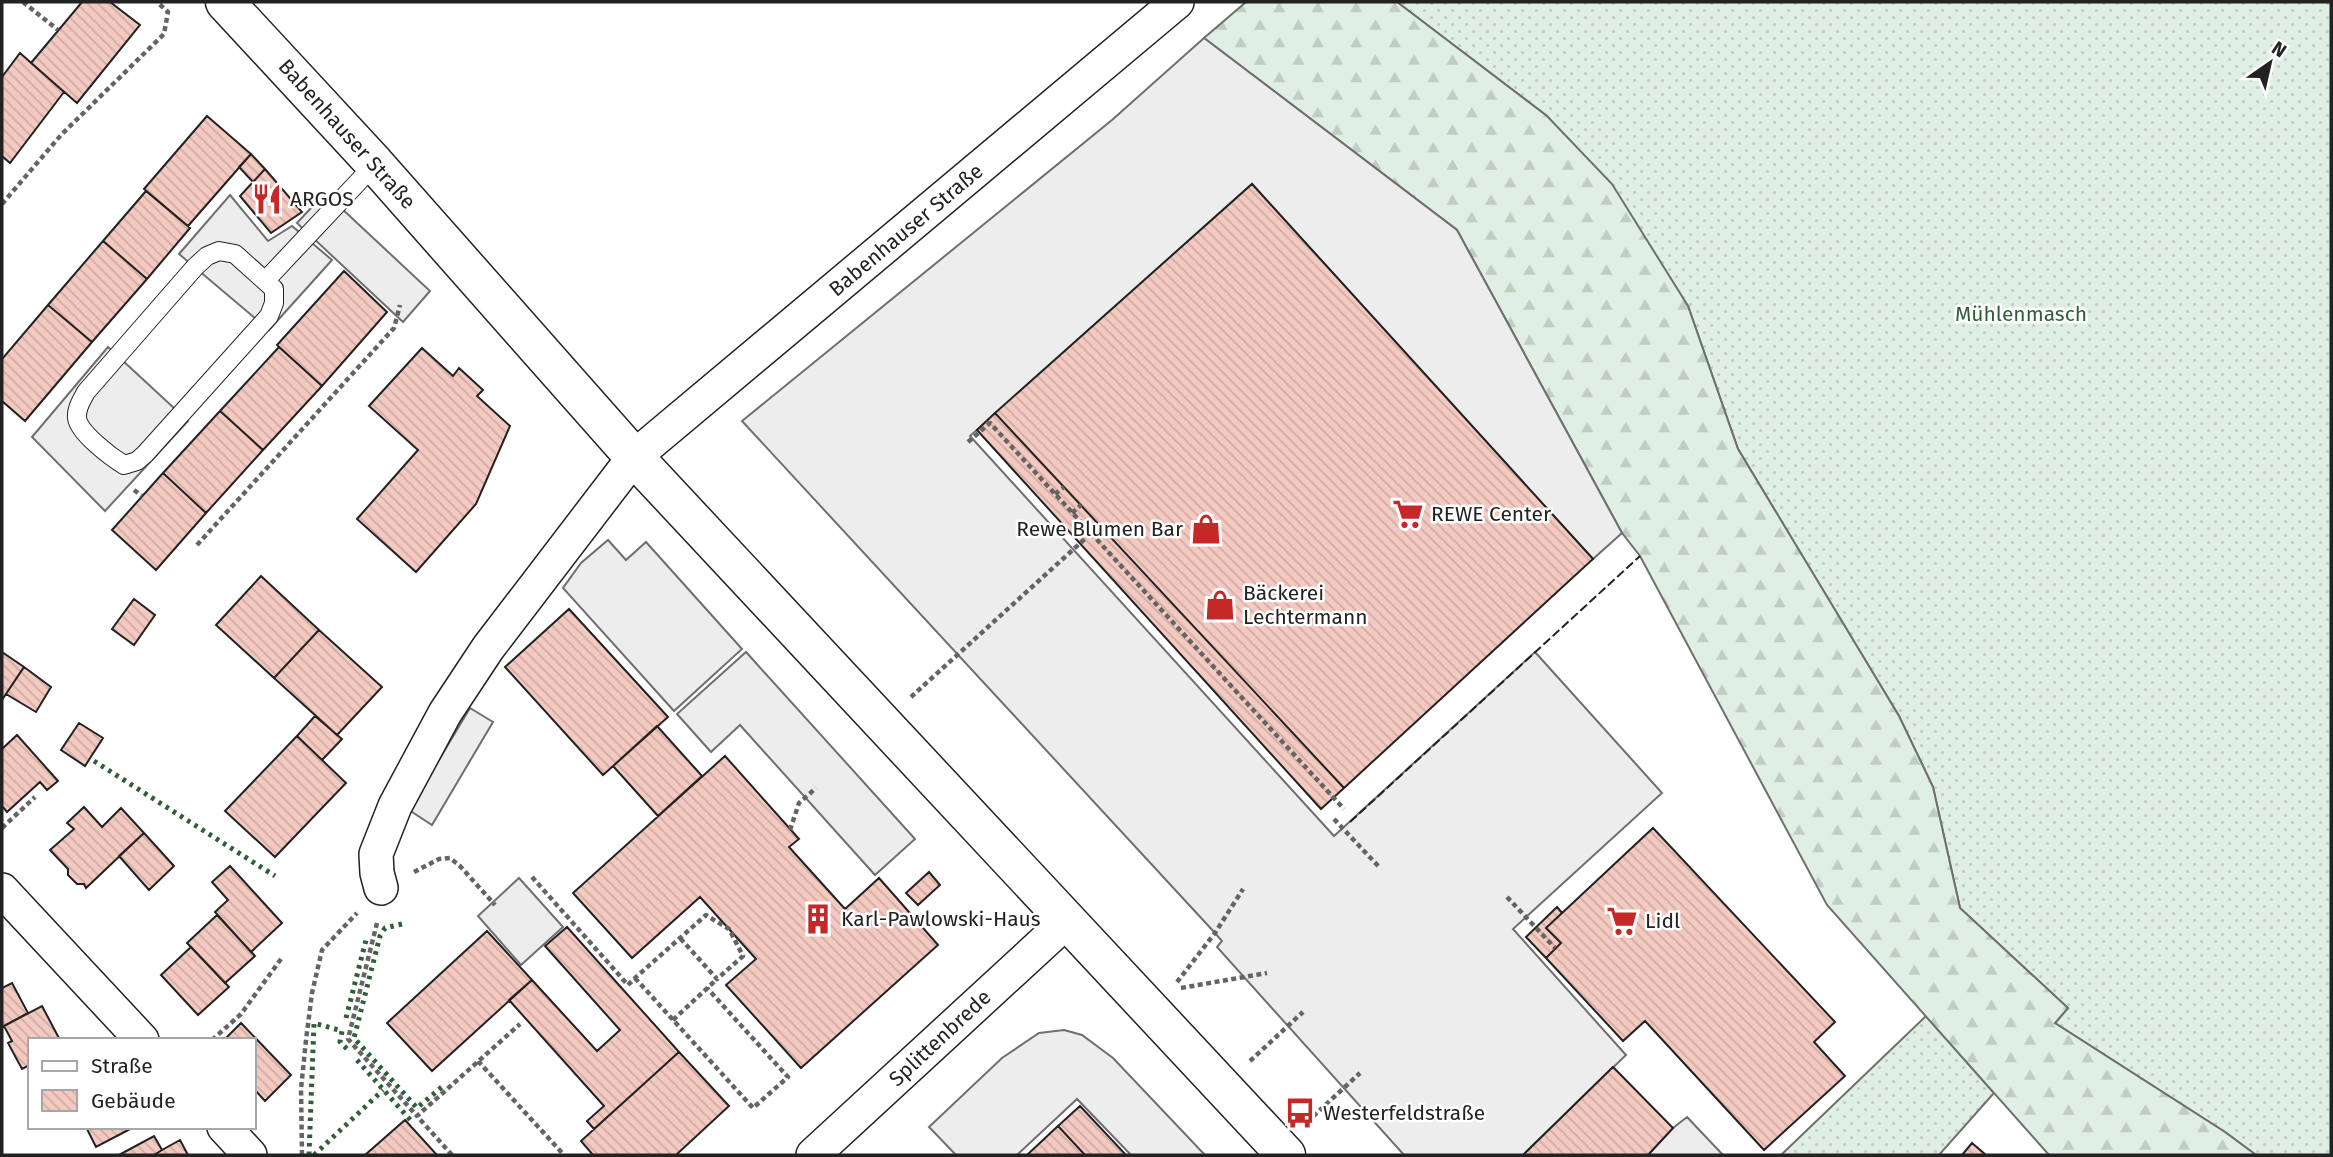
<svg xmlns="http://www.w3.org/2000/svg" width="2333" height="1157" viewBox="0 0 2333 1157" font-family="'Fira Sans',sans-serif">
  <defs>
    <pattern id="grass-dots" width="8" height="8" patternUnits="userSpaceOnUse" patternTransform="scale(1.75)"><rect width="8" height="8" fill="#e0efe3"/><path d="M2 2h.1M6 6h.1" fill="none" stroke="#c0cdc2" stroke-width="1.8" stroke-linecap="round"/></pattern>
    <pattern id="forest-firs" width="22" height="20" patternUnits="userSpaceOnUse" patternTransform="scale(1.75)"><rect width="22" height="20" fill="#e0efe3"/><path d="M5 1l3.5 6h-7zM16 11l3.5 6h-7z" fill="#c0cdc2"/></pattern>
    <pattern id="building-back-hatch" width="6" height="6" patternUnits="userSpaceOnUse" patternTransform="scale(1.75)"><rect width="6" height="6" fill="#f3c9c0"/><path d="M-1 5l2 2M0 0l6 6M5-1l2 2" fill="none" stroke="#d0aca5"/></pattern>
  </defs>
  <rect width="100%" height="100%" fill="#fff"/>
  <path fill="url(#grass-dots)" stroke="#6f6f6f" stroke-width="2" d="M1397,2h934v1153h-75l-31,-23 -170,-109 13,-15 -108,-100 -27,-121 -34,-71 -161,-267 -50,-143 -141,-190z
    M1926,1016l68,77 -55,62h-158z"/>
  <path fill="url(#forest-firs)" stroke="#6f6f6f" stroke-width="2" d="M1246,2h151l150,114 65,68 76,122 50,143 161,267 34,71 27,121 108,100 -13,15 170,109 31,23h-207l-222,-250 -187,-349 -18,-23 -165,-303 -253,-192z"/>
  <path fill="#ededed" stroke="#6f6f6f" stroke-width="2" d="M1204,38l253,192 165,303 -29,26 -341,-375 -282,252 364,400 201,-184 127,141 -149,136 113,126 -103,100h-119l-187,-208 5,-6 -7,-8 -473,-512 370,-301z
    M325,193l105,98 -27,31 -106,-99z
    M230,195l38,46 24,-15 40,34 -63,70 -90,-76z
    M108,347l80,74 -83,90 -73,-74z
    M608,540l18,20 20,-18 96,107 -68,62 -111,-123 18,-25z
    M746,652l169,187 -40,36 -135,-150 -29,27 -34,-38z
    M470,708l23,14 -61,103 -23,-15z
    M519,878l44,49 -42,38 -43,-49z
    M1064,1030l18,5 31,23 92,97h-74l-54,-56 -60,56h-61l-27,-28 73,-69 37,-25z
    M1687,1117l36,38h-75l25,-27z"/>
  <path fill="url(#building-back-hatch)" stroke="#222" stroke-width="2" d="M82,2h28l30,23 -63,78 -46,-40z
    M20,53l44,39 -54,71 -8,-7v-79z
    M207,116l44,38 -63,72 -44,-37z
    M251,154l14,15 -12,13 -14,-15z
    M265,169l37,43 -31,21 -31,-37z
    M1252,184l341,375 -249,229 -349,-375z
    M146,191l44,37 -43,51 -44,-38z
    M103,241l44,38 -55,63 -44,-37z
    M344,271l43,41 -65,74 -45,-41z
    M48,305l44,37 -67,79 -23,-20v-42z
    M279,347l43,39 -59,64 -43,-39z
    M422,348l31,28 6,-8 24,22 -6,6 33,30 -34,78 -60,68 -59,-53 61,-69 -49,-44z
    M220,411l43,39 -57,63 -43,-40z
    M995,413l349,375 -23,21 -344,-379z
    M163,473l43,40 -50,57 -44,-40z
    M261,576l58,54 -45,48 -58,-53z
    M134,599l21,16 -21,30 -22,-16z
    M569,609l99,108 -65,58 -98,-108z
    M319,630l63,57 -45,48 -63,-57z
    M2,652l22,15 -22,33z
    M24,667l27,20 -15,25 -30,-18z
    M315,716l27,23 -20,21 -25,-24z
    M79,723l24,15 -18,28 -24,-16z
    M657,726l45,50 -44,40 -45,-50z
    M17,735l41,46 -11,9 -7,-8 -33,30 -5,-6v-57z
    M297,736l49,47 -71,74 -50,-46z
    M725,756l74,83 -10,8 56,62 34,-31 59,67 -137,123 -75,-83 30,-26 -56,-62 -68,61 -59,-65z
    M84,807l18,20 19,-19 23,25 -58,55 -2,-4h-7l-9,-9v-6l-18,-19 24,-21 -7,-6z
    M1653,828l182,194 -21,20 31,34 -81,74 -119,-129 -22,20 -77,-83 15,-15 -15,-15z
    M144,833l30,33 -25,24 -30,-34z
    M230,866l52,57 -31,29 -36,-40 13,-12 -16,-18z
    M929,872l11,13 -22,20 -12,-12z
    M1557,907l5,6 -16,15 15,15 -15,15 -20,-21z
    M217,915l38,41 -30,27 -38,-40z
    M567,927l112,125 -85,77 -7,-8 17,-15 -95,-106 23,-20 65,71 23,-21 -75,-84z
    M487,931l45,49 -100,91 -45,-48z
    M191,947l38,40 -31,28 -37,-40z
    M12,983l16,30 -26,14v-39z
    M42,1006l18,34h-30v25l-8,4 -14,-26 4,-2 -8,-15z
    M241,1023l50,52 -26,26 -11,-12v-49h-30z
    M679,1052l50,54 -53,49h-83l-12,-14z
    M1613,1067l60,61 -25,27h-125z
    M1080,1106l46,49h-41l-27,-29z
    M405,1120l32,35h-72z
    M1058,1126l27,29h-58z
    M86,1127h48l-38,20z
    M154,1136l8,14 -8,5h-35z
    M180,1140l8,15h-34l8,-5z
    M1972,1143l14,12h-24z"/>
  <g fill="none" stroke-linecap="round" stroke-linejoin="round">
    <g stroke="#222" stroke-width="20">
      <path id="service" d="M219,251l16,3 39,35v14l-5,13 -124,138 -8,7 -13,4c-13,-8 -45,-32 -47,-47 -1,-10 5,-18 9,-26l109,-125 12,-11z
        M266,280l109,-116"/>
    </g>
    <g stroke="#222" stroke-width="36">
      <path id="minor" d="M381,888l-4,-15 -1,-19 19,-48 50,-93 43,-65 146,-191 543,-455
        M2,890l140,150
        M224,1127l26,28
        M813,1155l254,-234"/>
    </g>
    <g stroke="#222" stroke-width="41">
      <path id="secondary" d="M225,2l150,162 259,293 652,698"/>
    </g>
    <path stroke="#646464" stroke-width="4.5" stroke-dasharray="5 3.5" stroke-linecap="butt" d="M23,2l35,28
      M2,204l59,-69 103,-101 4,-22 -11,-10
      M968,442l22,-19 354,386
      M134,490l8,6
      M1055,494l9,-7
      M1072,513l9,-8
      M197,545l197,-217 6,-23
      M911,697l188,-171
      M1334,819l46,49
      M2,828l33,-31
      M790,830l9,-27 17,-15
      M414,872l25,-13 11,-1 10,8 35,39
      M532,877l96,108 7,-7 71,-63 23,14 14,27 -26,23 -37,-41
      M1507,897l48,51
      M377,923l-29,116 69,77
      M635,978l118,130 35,-31 -81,-89
      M1177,982l38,-49 28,-44
      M1181,988l86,-15
      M673,1020l44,-41
      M212,1040l29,-26 40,-55
      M478,1061l86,94
      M1250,1061l53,-49
      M1307,1122l53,-49
      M302,1155l-1,-66 5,-49 6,-47 10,-43 35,-37
      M452,1155l-35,-39 103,-92"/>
    <use href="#service" stroke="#fff" stroke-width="18"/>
    <use href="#minor" stroke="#fff" stroke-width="33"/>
    <use href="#secondary" stroke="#fff" stroke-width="38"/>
    <path stroke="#2f5e38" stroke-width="5" stroke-dasharray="3.5 5" stroke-linecap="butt" d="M94,761l181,115
      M402,924l-17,4 -5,8 -26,102 63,70 26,-22
      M346,1018l20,-78
      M357,1060l56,63
      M309,1155l5,-132 28,8 -2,11 8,8
      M314,1155l69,-65"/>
    <path stroke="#222" stroke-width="2" stroke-dasharray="9 3.5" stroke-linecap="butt" d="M1350,822l290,-266
      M2048,1154l1,1"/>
  </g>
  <defs>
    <g id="restaurant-bare" transform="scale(2.415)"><path d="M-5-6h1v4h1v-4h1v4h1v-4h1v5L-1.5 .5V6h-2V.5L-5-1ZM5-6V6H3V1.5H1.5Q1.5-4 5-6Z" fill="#c62828" stroke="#fff" stroke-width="2.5" paint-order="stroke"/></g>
    <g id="supermarket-bare" transform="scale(2.415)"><path d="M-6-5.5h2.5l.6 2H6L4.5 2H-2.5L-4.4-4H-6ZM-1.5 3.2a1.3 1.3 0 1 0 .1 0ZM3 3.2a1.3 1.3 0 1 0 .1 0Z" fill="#c62828" stroke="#fff" stroke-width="2.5" paint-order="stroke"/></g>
    <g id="shop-bare" transform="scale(2.415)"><path d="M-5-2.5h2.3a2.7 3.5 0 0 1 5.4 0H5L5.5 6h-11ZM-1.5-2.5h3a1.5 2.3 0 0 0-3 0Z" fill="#c62828" stroke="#fff" stroke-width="2.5" paint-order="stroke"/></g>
    <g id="building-bare" transform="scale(2.415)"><path d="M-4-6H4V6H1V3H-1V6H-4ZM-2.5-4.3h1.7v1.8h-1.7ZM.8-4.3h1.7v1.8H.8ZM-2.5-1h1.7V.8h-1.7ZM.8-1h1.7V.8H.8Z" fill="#c62828" stroke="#fff" stroke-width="2.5" paint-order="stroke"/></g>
    <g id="bus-bare" transform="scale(2.415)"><path d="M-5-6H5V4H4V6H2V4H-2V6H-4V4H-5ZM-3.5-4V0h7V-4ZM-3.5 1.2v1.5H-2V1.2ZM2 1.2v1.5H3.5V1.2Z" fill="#c62828" stroke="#fff" stroke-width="2.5" paint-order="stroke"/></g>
  </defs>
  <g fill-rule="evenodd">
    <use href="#restaurant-bare" x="267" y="199"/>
    <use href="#supermarket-bare" x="1408" y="514"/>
    <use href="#shop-bare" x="1206" y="529"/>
    <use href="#shop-bare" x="1220" y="605"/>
    <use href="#building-bare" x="818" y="919"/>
    <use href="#supermarket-bare" x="1622" y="921"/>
    <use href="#bus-bare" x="1300" y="1113"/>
  </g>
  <g text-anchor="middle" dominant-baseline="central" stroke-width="5" stroke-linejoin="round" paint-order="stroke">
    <g font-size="21" fill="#222" stroke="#fff">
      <text transform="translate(347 134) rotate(48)">Babenhauser Straße</text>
      <text transform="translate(906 230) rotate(-40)">Babenhauser Straße</text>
      <text transform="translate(940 1038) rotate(-43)">Splittenbrede</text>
    </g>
    <g font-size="21" fill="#222" stroke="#fff" text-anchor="start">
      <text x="290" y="199">ARGOS</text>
      <text x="1431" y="514">REWE Center</text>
      <text x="1183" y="529" text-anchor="end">Rewe Blumen Bar</text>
      <text x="1243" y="593">Bäckerei<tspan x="1243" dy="24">Lechtermann</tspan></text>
      <text x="841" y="919">Karl-Pawlowski-Haus</text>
      <text x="1645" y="921">Lidl</text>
      <text x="1323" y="1113">Westerfeldstraße</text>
    </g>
    <g font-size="21" fill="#2f5e38" stroke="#fff">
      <text x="2021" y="314">Mühlenmasch</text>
    </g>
  </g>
  <rect width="2333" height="1157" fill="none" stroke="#222222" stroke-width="7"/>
  <rect x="28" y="1038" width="228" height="91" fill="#ffffff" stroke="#a7a7a7" stroke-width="2"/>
  <rect x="42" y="1061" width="35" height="10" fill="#ffffff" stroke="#a7a7a7" stroke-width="2"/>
  <text x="91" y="1073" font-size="21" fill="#222222">Straße</text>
  <rect x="42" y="1090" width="35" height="21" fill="url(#building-back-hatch)" stroke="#a7a7a7" stroke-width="2"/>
  <text x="91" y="1108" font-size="21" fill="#222222">Gebäude</text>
  <g transform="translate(2270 63) rotate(34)" stroke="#ffffff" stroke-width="5" paint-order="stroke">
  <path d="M0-5L12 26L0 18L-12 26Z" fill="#222222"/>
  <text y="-10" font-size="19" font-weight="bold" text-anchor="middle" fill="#222222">N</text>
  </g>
</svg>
